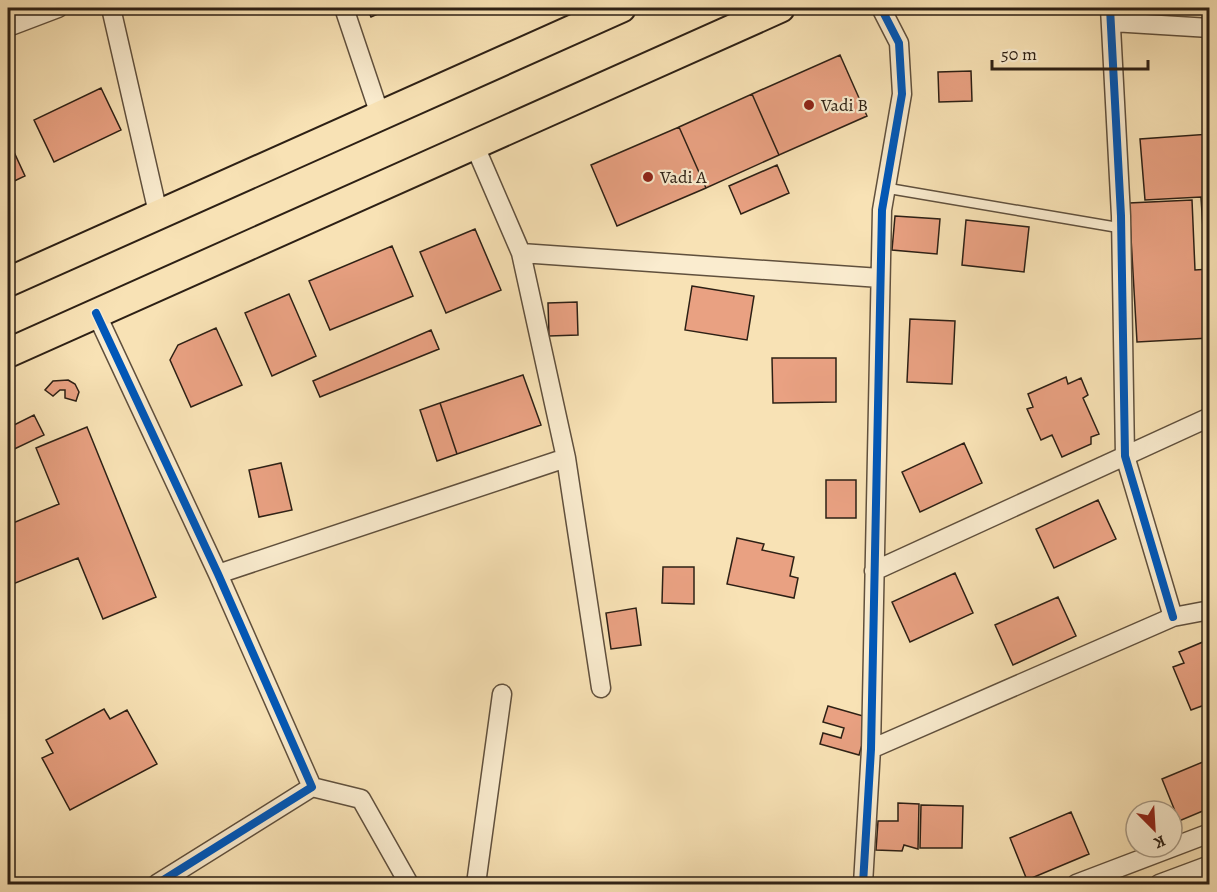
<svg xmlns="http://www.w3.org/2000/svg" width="1217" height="892" viewBox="0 0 1217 892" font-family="Alegreya,serif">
  <rect width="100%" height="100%" fill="#f8e2b5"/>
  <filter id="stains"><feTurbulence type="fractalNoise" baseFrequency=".00333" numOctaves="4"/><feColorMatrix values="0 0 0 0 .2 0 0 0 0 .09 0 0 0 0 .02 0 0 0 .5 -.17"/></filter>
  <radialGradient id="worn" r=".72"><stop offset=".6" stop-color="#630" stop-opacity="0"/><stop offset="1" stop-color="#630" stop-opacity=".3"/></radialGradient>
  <path fill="#e9a182" stroke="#2d2015" stroke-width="1.5" d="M367,8h24l-20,9z
    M840,55l27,61 -88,39 -27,-61z
    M971,71l1,30 -33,1 -1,-30z
    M101,88l20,42 -67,32 -20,-42z
    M752,94l27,61 -73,33 -27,-61z
    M679,127l27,61 -89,38 -26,-61z
    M1210,134v127h-5l-4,-64 -56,3 -5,-61z
    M8,139l17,37 -17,8z
    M777,165l12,28 -48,21 -12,-28z
    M1192,200l3,70 15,-1v69l-73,4 -8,-139z
    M895,216l45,3 -3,35 -45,-4z
    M966,220l63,7 -5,45 -62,-7z
    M475,229l26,61 -55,23 -26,-61z
    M392,246l21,50 -83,34 -21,-49z
    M692,286l62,10 -7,44 -62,-10z
    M289,294l27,62 -44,20 -27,-63z
    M577,302l1,33 -29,1 -1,-33z
    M910,319l45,2 -3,63 -45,-2z
    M216,328l26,57 -51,22 -21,-47 8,-15z
    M431,330l8,19 -119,48 -7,-16z
    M772,358h64v44l-63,1z
    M523,375l18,50 -84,29 -17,-51z
    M1066,377l2,7 13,-6 7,17 -5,3 16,36 -8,3v7l-29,13 -10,-22 -11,5 -14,-31 6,-2 -5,-13z
    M68,380l7,4 4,8 -3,9 -11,-3v-8h-5l-7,6 -8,-6 8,-9z
    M440,403l17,51 -20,7 -17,-51z
    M34,415l10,20 -36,17v-24z
    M87,427l69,170 -53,22 -25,-61 -70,28v-61l51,-21 -23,-56z
    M964,443l18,40 -62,29 -18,-40z
    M281,463l11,47 -33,7 -10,-47z
    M826,480h30v38h-30z
    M1098,500l18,39 -62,29 -18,-39z
    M737,538l27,6 -2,6 32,7 -4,19 8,2 -4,20 -67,-14z
    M663,567h31v37l-32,-1z
    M955,573l18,40 -63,29 -18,-40z
    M1058,597l18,39 -63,29 -18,-40z
    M636,608l5,37 -30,4 -5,-36z
    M1210,639v51l-3,1 3,12 -19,7 -18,-43 11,-4 -5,-11z
    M828,706l42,12 -11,37 -39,-11 3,-11 18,5 3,-10 -21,-6z
    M104,709l6,10 17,-9 30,54 -87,46 -28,-52 11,-5 -7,-13z
    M1210,759v49l-31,13 -17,-42z
    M898,803l21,1 -1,45 -14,-4 -2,6 -26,-1 2,-29h20z
    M921,805l42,1 -1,42h-42z
    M1071,812l18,42 -62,26 -17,-42z"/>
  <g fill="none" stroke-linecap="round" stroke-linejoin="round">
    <g stroke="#60503d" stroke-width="12">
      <path id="service" d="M886,188l235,40"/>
    </g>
    <g stroke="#60503d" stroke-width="21">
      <path id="minor" d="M111,8l47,205
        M344,8l36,107
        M1110,8l11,208 4,240 48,161
        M1112,22l98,6
        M8,27l50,-19
        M474,144l47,109 45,205 35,230
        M521,253l359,25
        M96,313l122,261 94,213 -155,97
        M874,571l336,-154
        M218,574l348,-116
        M871,749l302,-132 37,-7
        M312,787l49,12 48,85
        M476,884l26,-190
        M863,884l8,-135 11,-539 20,-116 -3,-51 -18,-35
        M1076,884l134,-51
        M1159,884l51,-19"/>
    </g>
    <g stroke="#2d2015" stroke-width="32">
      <path id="primary" d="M8,282l613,-274
        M8,353l772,-345"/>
    </g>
    <use href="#service" stroke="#faeccf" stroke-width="9"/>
    <use href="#minor" stroke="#faeccf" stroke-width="18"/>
    <use href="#primary" stroke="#f8e2b5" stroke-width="28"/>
    <g stroke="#faeccf" stroke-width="11">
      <path id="cycleway" d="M1110,8l11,208 4,240 48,161
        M96,313l122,261 94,213 -155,97
        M863,884l8,-135 11,-539 20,-116 -3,-51 -18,-35"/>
    </g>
    <use href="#cycleway" stroke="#0057b8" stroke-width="8"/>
  </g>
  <g fill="#8f2418" stroke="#faeccf" stroke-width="2">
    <circle cx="809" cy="105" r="6"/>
    <circle cx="648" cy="177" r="6"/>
  </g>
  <g text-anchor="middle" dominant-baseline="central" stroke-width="4.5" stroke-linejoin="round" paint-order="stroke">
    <g font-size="18" fill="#2d2015" stroke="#faeccf" text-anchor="start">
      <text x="821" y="105">Vadi B</text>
      <text x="660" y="177">Vadi A</text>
    </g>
  </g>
  <rect width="1217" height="892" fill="none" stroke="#f8e2b5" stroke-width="30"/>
  <rect x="9" y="9" width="1199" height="874" fill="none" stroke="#2d2015" stroke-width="3"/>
  <rect x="15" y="15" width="1187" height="862" fill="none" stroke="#2d2015" stroke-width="1.5"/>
  <g transform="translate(1154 829) rotate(156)"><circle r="28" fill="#faeccf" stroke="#a89a85" stroke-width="1.5"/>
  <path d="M0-4.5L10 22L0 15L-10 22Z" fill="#8f2418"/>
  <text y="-9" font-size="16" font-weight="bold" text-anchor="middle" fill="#2d2015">K</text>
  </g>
  <path d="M992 60v9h156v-9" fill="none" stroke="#2d2015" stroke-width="3"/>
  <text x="1001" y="60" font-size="18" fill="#2d2015" stroke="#faeccf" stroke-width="4.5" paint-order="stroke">50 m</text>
  <rect width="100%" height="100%" filter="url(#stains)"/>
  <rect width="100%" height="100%" fill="url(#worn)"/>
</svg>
